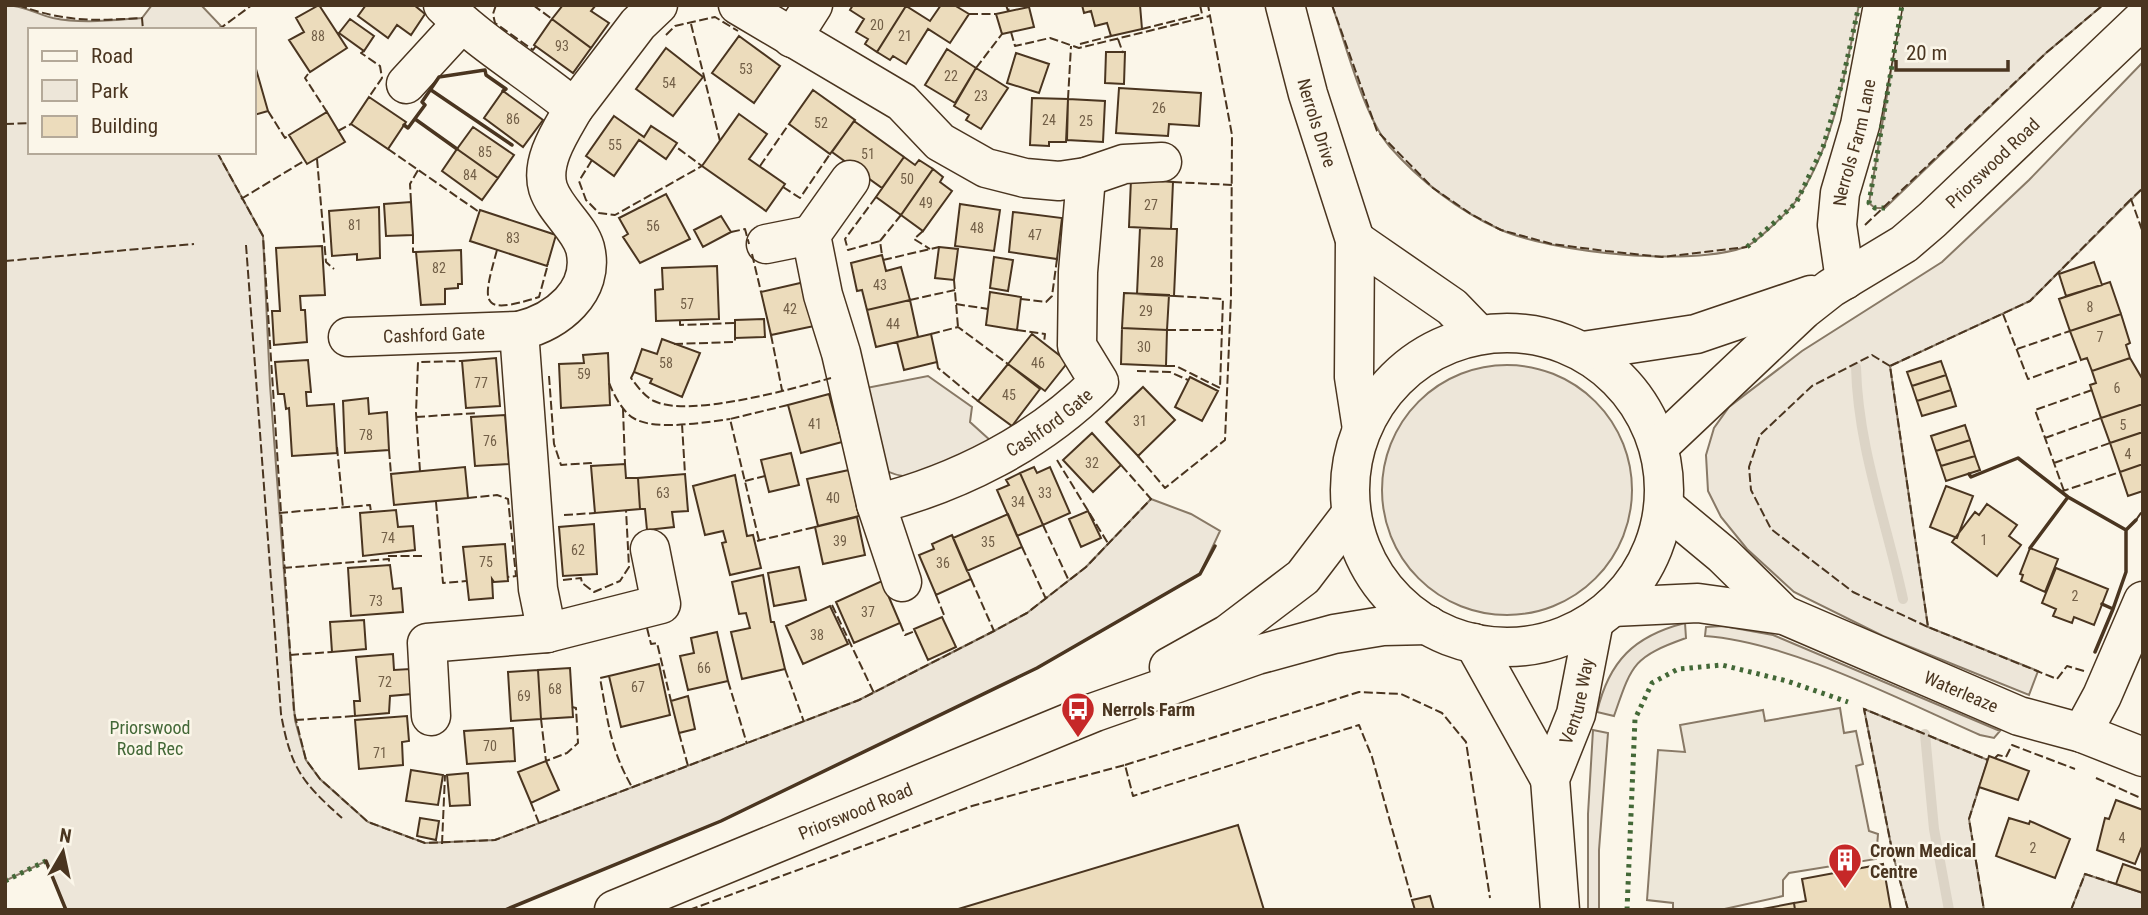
<svg xmlns="http://www.w3.org/2000/svg" width="2148" height="915" viewBox="0 0 2148 915" font-family="'Roboto Condensed',sans-serif">
  <rect width="100%" height="100%" fill="#fbf6e9"/>
  <path fill="#ede6d9" stroke="#887966" stroke-width="2" d="M5,5c18,0 31,9 48,13 29,6 60,2 89,0l10,-13h49l20,21 -3,4h-188v122h187l46,84 7,149 25,335 11,40 14,19 48,43 57,21 70,-3 364,-140 135,-69 33,-18 59,-46 65,-68 40,15 29,17 -20,43 -163,94 -316,153 -216,89h-439l-20,-49 -41,20z
    M1332,5h527c-14,65 -24,140 -63,196 -6,9 -41,43 -51,46 -54,20 -193,6 -246,-18 -40,-18 -80,-49 -109,-82 -26,-30 -44,-102 -58,-142z
    M1902,5h201l-57,48 -161,155h-10l-6,-5z
    M2143,62v126l-113,113 -140,65 38,261 110,44 -9,24 -146,-59 -89,-44 -47,-43 -26,-32 -13,-26 -2,-36 8,-27 15,-21 73,-56 140,-89 87,-82z
    M1382 490a125 125 0 1 1 250 0a125 125 0 1 1-250 0Z
    M928,376l44,31 -2,15 21,19c-33,17 -71,50 -108,28l-22,-80z
    M1685,623l1,15c-53,19 -54,26 -72,78l-17,-4c12,-51 37,-76 88,-89z
    M1723,626l50,9 227,96 -6,7 -14,-3c-80,-35 -190,-93 -275,-99l1,-9z
    M1864,709l124,51 -19,59 15,91h-76l-15,-55z
    M1593,730l15,3 -9,117v60h-11v-96z
    M2085,874l58,19v17h-72z"/>
  <path fill="#ede7d9" stroke="#887966" stroke-width="2" d="M1840,708l4,25 12,-2 7,33 -7,2 13,65 9,3 -2,25 -87,14 -6,7v16l-63,14h-47v-7l-26,-3 11,-150 27,2 -5,-27 83,-15 2,11z"/>
  <g fill="none" stroke-linecap="round" stroke-linejoin="round">
    <path stroke="#dcd4c6" stroke-width="10" d="M1856,367c2,81 30,153 47,232
      M1925,734l9,95 15,81"/>
  </g>
  <path fill="#ecdcbc" stroke="#4a3520" stroke-width="2" d="M319,5l28,43 -37,24 -21,-32 15,-8 -8,-14z
    M366,5h48l11,9 -14,21 -14,-10 -9,13 -30,-22z
    M563,5h33l-5,6 18,12 -18,25 -39,-29z
    M853,5h51l2,1 -29,46 -12,-8 3,-5 -12,-7 8,-13 -14,-9z
    M941,5h13l15,9 -19,29 -22,-14 -22,35 -13,-8 -3,4 -13,-8 29,-46 24,15z
    M1082,5h58l2,24 -31,7 -4,-13 -12,3 -4,-15 -7,2z
    M1029,7l5,20 -32,7 -6,-20z
    M350,19l24,17 -10,15 -25,-18z
    M552,19l39,29 -18,25 -39,-28z
    M739,36l41,30 -26,37 -42,-30z
    M666,48l37,29 -30,39 -37,-27z
    M947,49l29,19 -21,35 -30,-18z
    M1106,52h19l-1,32 -19,-1z
    M1016,53l33,11 -10,29 -32,-10z
    M976,68l32,20 -27,41 -15,-9 3,-5 -15,-9z
    M256,69l12,42 -14,4v-45z
    M1119,88l82,5 -2,33 -30,-2 -1,12 -52,-3z
    M813,90l42,30 -25,34 -41,-30z
    M503,91l40,29 -20,27 -39,-29z
    M369,97l37,25 -18,27 -37,-25z
    M1032,98l36,1 -2,43h-17v4l-19,-1z
    M1068,99l37,2 -2,41 -36,-2z
    M327,112l18,30 -38,22 -18,-29z
    M739,114l28,20 -18,25 36,25 -19,27 -64,-45z
    M614,116l30,21 7,-11 26,17 -11,16 -27,-19 -25,36 -28,-20z
    M854,121l50,36 -22,31 -50,-36z
    M473,127l41,28 -16,23 -41,-29z
    M457,149l41,29 -16,22 -40,-29z
    M904,157l11,8 4,-5 14,9 -32,46 -25,-18z
    M933,169l10,8 -3,5 12,9 -29,40 -22,-16z
    M1131,179l42,3 -2,47 -42,-2z
    M666,194l24,45 -50,24 -17,-26 5,-3 -9,-16z
    M411,202l2,33 -27,1 -2,-32z
    M960,204l40,6 -6,41 -39,-5z
    M379,207l1,51 -23,2v-6l-25,2 -3,-45z
    M480,210l76,25 -9,31 -77,-25z
    M1013,212l49,6 -5,41 -48,-7z
    M721,216l10,16 -28,15 -9,-17z
    M1140,228l37,1 -3,67 -37,-2z
    M322,246l3,49 -25,1 1,14h4l2,32 -33,3 -2,-34h8l-4,-63z
    M939,247l19,2 -4,31 -19,-2z
    M461,250l1,34h-4v4l-13,1v15l-24,1 -5,-53z
    M882,255l4,16 15,-4 9,33 -43,10 -5,-20 -5,1 -6,-28z
    M994,257l19,3 -5,31 -18,-3z
    M2094,262l8,23 -36,11 -7,-22z
    M717,266l2,53 -63,2 -1,-31 8,-1 -1,-21z
    M809,281l10,44 -48,10 -10,-43z
    M2110,282l11,32 -51,17 -11,-32z
    M990,292l31,5 -4,33 -31,-5z
    M1124,293l45,2 -2,35 -45,-2z
    M910,300l8,37 -42,10 -9,-37z
    M2121,314l9,29 -4,2 4,13 -38,13 -5,-13 -6,2 -11,-29z
    M764,319l1,18 -30,1v-18z
    M1122,328l45,2 -1,36 -45,-2z
    M931,334l6,28 -33,8 -7,-28z
    M1032,334l36,28 -23,29 -37,-27z
    M662,339l38,14 -18,44 -32,-14 2,-4 -18,-7 8,-23 15,5z
    M608,353l2,52 -49,3 -2,-44 25,-1 -1,-8z
    M496,358l4,48 -34,2 -4,-47z
    M2130,358l13,22v24l-42,14 -11,-33 6,-2 -4,-12z
    M308,360l3,32h-5l1,14 27,-2 3,49 -45,3 -3,-48 -3,1 -2,-15h-6l-3,-32z
    M1941,361l5,14 -34,11 -5,-14z
    M1008,364l32,25 -28,37 -34,-25z
    M1946,375l5,15 -34,11 -5,-15z
    M1190,377l28,14 -16,30 -27,-14z
    M1143,387l32,33 -37,36 -32,-34z
    M1951,390l5,16 -34,10 -5,-15z
    M829,394l13,48 -41,11 -13,-48z
    M368,398l1,16 18,-2 2,38 -44,3 -2,-52z
    M2143,404v28l-33,11 -9,-25z
    M505,415l4,49 -34,2 -4,-49z
    M1965,425l5,15 -34,11 -5,-15z
    M2143,432v32l-23,8 -10,-29z
    M1092,433l29,32 -28,27 -30,-32z
    M1970,440l5,16 -34,10 -5,-15z
    M791,453l8,32 -30,7 -8,-32z
    M1975,456l5,14 -34,11 -5,-15z
    M625,464l1,14h12l2,31 -45,4 -4,-47z
    M2143,464v27l-15,5 -8,-24z
    M465,467l3,31 -74,7 -3,-31z
    M1034,467l3,6 13,-6 20,46 -27,12 -23,-52z
    M849,470l10,46 -41,10 -11,-47z
    M1020,473l23,52 -26,11 -20,-46 12,-5 -3,-5z
    M685,474l3,37 -16,1 2,15 -27,3 -2,-21h-5l-2,-31z
    M735,475l12,61 6,-1 8,33 -31,7 -8,-32 4,-1 -3,-11 -18,4 -12,-49z
    M1946,486l27,10 -16,42 -27,-11z
    M1987,504l30,21 -8,11 12,9 -24,31 -45,-34 23,-30 4,3z
    M396,510l2,17 15,-1 2,24 -52,6 -3,-43z
    M1088,511l13,27 -20,9 -12,-28z
    M1008,514l14,33 -55,24 -14,-33z
    M857,517l8,38 -42,9 -8,-37z
    M594,524l3,50 -34,2 -4,-49z
    M952,535l19,44 -35,16 -17,-40 15,-6 -2,-5z
    M505,544l3,37 -14,1 -2,-3 1,19 -24,2 -6,-53z
    M2030,548l28,11 -13,33 -24,-11 2,-6 -3,-1z
    M390,565l3,24 8,-1 2,24 -52,4 -3,-48z
    M799,567l7,33 -32,6 -6,-33z
    M2056,568l52,21 -14,36 -20,-8 -2,6 -19,-7 3,-7 -14,-6z
    M763,575l8,47h3l11,47 -43,10 -11,-47 19,-4 -4,-15 -7,1 -7,-32z
    M882,581l18,42 -46,20 -18,-41z
    M830,606l18,38 -45,20 -17,-38z
    M942,617l14,30 -28,13 -14,-31z
    M364,620l2,29 -34,3 -2,-30z
    M717,632l11,49 -40,9 -8,-34 14,-3 -3,-15z
    M393,654l1,16 16,-1 2,25 -22,2 -1,17 -34,3 -1,-15h6l-4,-44z
    M659,664l11,51 -49,12 -12,-51z
    M570,668l3,49 -32,2 -3,-49z
    M538,670l3,49 -30,2 -3,-49z
    M688,696l7,33 -16,4 -8,-32z
    M407,716l2,25 -7,1 1,23 -44,4 -4,-49z
    M513,728l2,33 -48,3 -3,-33z
    M1989,756l40,15 -11,29 -39,-13z
    M546,761l13,29 -28,13 -13,-31z
    M411,770l32,5 -5,30 -32,-4z
    M468,773l2,32 -20,1 -3,-31z
    M2116,800l27,10v34l-8,20 -38,-14 8,-32 4,1z
    M420,818l19,3 -3,19 -19,-4z
    M2009,818l20,6 1,-3 40,18 -15,39 -59,-22z
    M1238,825l26,85h-309z
    M1883,864l8,46h-96l-1,-7 12,-2 -4,-22z
    M2123,864l20,7v22l-27,-9z
    M1430,896l4,14h-19l-3,-10z
    M1794,903l1,7h-38l11,-2z"/>
  <g fill="none" stroke-linecap="round" stroke-linejoin="round">
    <g stroke="#4a3520" stroke-width="41">
      <g id="minor">
        <path d="M443,5c39,39 89,68 131,103l64,-84 20,-19"/>
        <path d="M738,5l164,97 38,40 46,26 39,10 34,3 27,-4 38,-13 38,-2"/>
        <path id="s1" d="M1285,5l23,89 47,146 -1,137 8,52"/>
        <path d="M792,38l21,-33"/>
        <path d="M406,84l55,-60"/>
        <path d="M574,108c-13,23 -34,53 -26,80 7,22 31,39 37,60 11,44 -29,74 -66,83l19,258 9,44 114,-29 -11,-55"/>
        <path d="M850,180l-39,55 12,60 18,58 35,151"/>
        <path d="M1355,240l97,67 27,28"/>
        <path d="M766,244l45,-9"/>
        <path id="s2" d="M1845,280l-8,-55 3,-32 20,-68 23,-120"/>
        <path id="s3" d="M348,337l171,-6"/>
        <path d="M1664,506l59,49 61,60"/>
        <path id="s4" d="M902,582l-26,-78c82,-21 162,-61 223,-122l-22,-36 1,-74 8,-95"/>
        <path id="s5" d="M1612,607l86,-4 86,12 235,101 63,17 61,24"/>
        <path d="M1474,643l76,136"/>
        <path d="M431,716l-4,-73 120,-10"/>
        <path d="M2082,733l20,-37 41,-95"/>
        <path id="s6" d="M1560,910l-10,-131 26,-65 18,-93"/>
      </g>
    </g>
    <g stroke="#4a3520" stroke-width="41">
      <g id="major">
        <circle cx="1507" cy="490" r="157"/>
        <path d="M1583,351l113,-17 115,-39"/>
        <path id="s7" d="M1659,446l144,-136 28,-22 73,-44 28,-24 211,-201"/>
        <path d="M1169,667l59,-33 75,-57 48,-63"/>
        <path id="s8" d="M614,910l481,-198 162,-57 77,-21 49,-8 45,-1"/>
      </g>
    </g>
    <use href="#minor" stroke="#fbf6e9" stroke-width="38"/>
    <use href="#major" stroke="#fbf6e9" stroke-width="38"/>
    <path stroke="#436837" stroke-width="5" stroke-dasharray="3.5 5" stroke-linecap="butt" d="M1885,208h-10l-6,-5 33,-198
      M1747,247l49,-44 27,-56 19,-64 17,-78
      M5,881l41,-20
      M1627,910l8,-191 17,-36 26,-14 44,-4 65,16 61,21"/>
    <path stroke="#4a3520" stroke-width="2" stroke-dasharray="9 3.5" stroke-linecap="butt" d="M18,5c47,17 74,16 124,13l1,12
      M496,5l-3,9 2,9 38,27 3,-4
      M533,5l19,14
      M1006,5l2,6 2,-6
      M1332,5l45,126 56,57 38,26 30,16 51,14 54,7 56,6 85,-10
      M969,14h27
      M691,24l29,117
      M1142,29l60,-15 -2,-9
      M218,30l34,-25
      M1011,32l4,14 35,-8 29,10 131,-32
      M666,35l9,-9 40,-9 23,14
      M1118,39l5,14
      M1080,44l31,-8
      M364,51l-3,2 19,13 2,12 -13,19
      M976,68l26,-34
      M308,74l-3,4 22,34
      M1068,99l3,-53
      M268,111l17,27 4,-3
      M5,124l25,-1
      M338,131l13,-7
      M388,149l91,63
      M217,152l46,84 31,476 12,48 14,19 48,43 57,21 70,-3 364,-140 135,-69 33,-18 59,-46 65,-68 -30,-34
      M317,159l9,103 8,7
      M592,160l-13,21 7,19 13,13 16,2 87,-49 -27,-20
      M760,166l29,-42
      M1173,182l59,3
      M783,187l17,11 30,-44
      M876,197l-31,42 3,11 32,-9 2,14
      M241,199l63,-38
      M411,202l-1,-18 8,-14
      M1865,225l181,-172 57,-48
      M2142,230l-11,-31 12,-11
      M923,231l-9,8 16,10
      M731,232l14,-3 4,15
      M413,235v17h3
      M880,241l21,-26
      M246,245l35,469c10,55 21,68 61,104
      M497,250c-15,54 -18,66 42,47l9,-33
      M752,254l9,38
      M883,260l56,-13
      M5,261l189,-17
      M954,280l4,47
      M1021,299l25,3 6,-6 5,-37
      M910,300l45,-10
      M956,304l32,5
      M2003,314l25,65 53,-19
      M680,320v5l55,-2
      M1017,330l28,4 -1,9
      M1167,330h55
      M931,334l27,-7 50,37
      M771,335l11,55
      M674,344l61,-2v-4
      M2017,349l53,-18
      M937,362l1,6 40,33
      M1166,366h10l44,22 3,-89 -49,-3
      M1890,366l-18,-11 -60,31 -52,49 -11,32 2,23 20,39 82,63 75,35
      M1137,371l33,1 18,8
      M634,372l-3,6c6,8 13,18 23,23 35,17 138,-12 177,-23
      M549,376l5,68 7,21 30,-2v3
      M609,383c5,12 14,30 26,36 22,12 71,3 95,0
      M623,409l2,55
      M416,417l61,-4
      M682,424l3,50
      M2045,438l56,-20
      M337,447l6,61
      M389,450l2,24
      M1138,456l27,32 60,-48 6,-143 1,-162 -24,-130
      M1057,460l52,85
      M2054,463l56,-20
      M420,471l-4,-58 2,-51 44,-1
      M745,481l20,-5
      M2064,491l-29,-81 57,-20
      M2060,492l60,-20
      M468,498l29,-3 11,4 8,77 -8,1
      M436,502l7,81 23,-2
      M279,513l91,-8 1,7
      M564,515l31,-2
      M2136,520l7,-10
      M1043,525l26,56
      M759,540l-29,-121 58,-14
      M757,541l58,-14
      M1022,547l24,52
      M388,556h37
      M283,568l106,-9v6
      M971,579l23,52
      M563,580l18,-2 1,5 12,9 26,-11 9,-14 -3,-57
      M936,595l8,20 -2,2
      M832,605l42,88
      M900,623l5,12 10,-4
      M647,628l4,16 6,-1 14,58
      M290,655l42,-3
      M785,669l19,53
      M2084,671l-17,-5 -10,13 -129,-52 -38,-261 140,-65 101,-102
      M609,676l-9,2c8,43 10,71 32,109
      M728,681l19,63
      M541,719l5,42 21,-8 11,-10 -2,-35 -4,-1
      M295,720l60,-4
      M679,733l9,33
      M1995,758l3,-3 8,2 6,-12 63,24
      M1125,765l234,-73 42,2 41,19 24,29 24,156
      M2096,778l47,21
      M1979,787l-10,32 15,91
      M531,803l8,20
      M442,844l3,-69
      M689,910l283,-104 153,-41 8,31 226,-71 13,32 40,143
      M1908,910l-15,-55 -29,-146 124,51
      M2071,910l14,-36 31,10"/>
    <path stroke="#4a3520" stroke-width="3.5" d="M431,90l81,55
      M415,119l42,30
      M404,125l4,3 17,-23 -3,-3 17,-25 46,-7 1,5 20,14 -3,2
      M1969,474l2,3 47,-19 50,39 58,33
      M2030,548l38,-51
      M2102,604l11,5 13,-37v-42l10,-10
      M2095,652l18,-43
      M46,861l20,49
      M505,910l216,-89 316,-153 163,-94 15,-28"/>
  </g>
  <defs>
    <g id="bus-pin" transform="scale(1.75)"><path d="M0 17L-7.5 6A9.5 9.5 0 1 1 7.5 6Z" fill="#c62828" stroke="#fbf6e9"/><path d="M-5-6H5V4H4V6H2V4H-2V6H-4V4H-5ZM-3.5-4V0h7V-4ZM-3.5 1.2v1.5H-2V1.2ZM2 1.2v1.5H3.5V1.2Z" fill="#fff"/></g>
    <g id="building-pin" transform="scale(1.75)"><path d="M0 17L-7.5 6A9.5 9.5 0 1 1 7.5 6Z" fill="#c62828" stroke="#fbf6e9"/><path d="M-4-6H4V6H1V3H-1V6H-4ZM-2.5-4.3h1.7v1.8h-1.7ZM.8-4.3h1.7v1.8H.8ZM-2.5-1h1.7V.8h-1.7ZM.8-1h1.7V.8H.8Z" fill="#fff"/></g>
  </defs>
  <g fill-rule="evenodd">
    <use href="#bus-pin" x="1078" y="709"/>
    <use href="#building-pin" x="1845" y="860"/>
  </g>
  <g text-anchor="middle" dominant-baseline="central" stroke-width="5" stroke-linejoin="round" paint-order="stroke">
    <g font-size="14" fill="#725f47">
      <text x="877" y="25">20</text>
      <text x="318" y="36">88</text>
      <text x="905" y="36">21</text>
      <text x="562" y="46">93</text>
      <text x="746" y="69">53</text>
      <text x="951" y="76">22</text>
      <text x="669" y="83">54</text>
      <text x="981" y="96">23</text>
      <text x="1159" y="108">26</text>
      <text x="513" y="119">86</text>
      <text x="1049" y="120">24</text>
      <text x="1086" y="121">25</text>
      <text x="821" y="123">52</text>
      <text x="615" y="145">55</text>
      <text x="485" y="152">85</text>
      <text x="868" y="154">51</text>
      <text x="470" y="175">84</text>
      <text x="907" y="179">50</text>
      <text x="926" y="203">49</text>
      <text x="1151" y="205">27</text>
      <text x="355" y="225">81</text>
      <text x="653" y="226">56</text>
      <text x="977" y="228">48</text>
      <text x="1035" y="235">47</text>
      <text x="513" y="238">83</text>
      <text x="1157" y="262">28</text>
      <text x="439" y="268">82</text>
      <text x="880" y="285">43</text>
      <text x="687" y="304">57</text>
      <text x="2090" y="307">8</text>
      <text x="790" y="309">42</text>
      <text x="1146" y="311">29</text>
      <text x="893" y="324">44</text>
      <text x="2100" y="337">7</text>
      <text x="1144" y="347">30</text>
      <text x="666" y="363">58</text>
      <text x="1038" y="363">46</text>
      <text x="584" y="374">59</text>
      <text x="481" y="383">77</text>
      <text x="2117" y="388">6</text>
      <text x="1009" y="395">45</text>
      <text x="1140" y="421">31</text>
      <text x="815" y="424">41</text>
      <text x="2123" y="425">5</text>
      <text x="366" y="435">78</text>
      <text x="490" y="441">76</text>
      <text x="2128" y="454">4</text>
      <text x="1092" y="463">32</text>
      <text x="663" y="493">63</text>
      <text x="1045" y="493">33</text>
      <text x="833" y="498">40</text>
      <text x="1018" y="502">34</text>
      <text x="388" y="538">74</text>
      <text x="1984" y="540">1</text>
      <text x="840" y="541">39</text>
      <text x="988" y="542">35</text>
      <text x="578" y="550">62</text>
      <text x="486" y="562">75</text>
      <text x="943" y="563">36</text>
      <text x="2075" y="596">2</text>
      <text x="376" y="601">73</text>
      <text x="868" y="612">37</text>
      <text x="817" y="635">38</text>
      <text x="704" y="668">66</text>
      <text x="385" y="682">72</text>
      <text x="638" y="687">67</text>
      <text x="555" y="689">68</text>
      <text x="524" y="696">69</text>
      <text x="490" y="746">70</text>
      <text x="380" y="753">71</text>
      <text x="2122" y="838">4</text>
      <text x="2033" y="848">2</text>
    </g>
    <g font-size="18" fill="#4a3520" stroke="#fbf6e9">
      <text stroke="none"><textPath href="#s1" startOffset="122">Nerrols Drive</textPath></text>
      <text stroke="none"><textPath href="#s2" startOffset="140">Nerrols Farm Lane</textPath></text>
      <text stroke="none"><textPath href="#s7" startOffset="439">Priorswood Road</textPath></text>
      <text stroke="none"><textPath href="#s3" startOffset="86">Cashford Gate</textPath></text>
      <text stroke="none"><textPath href="#s4" startOffset="275">Cashford Gate</textPath></text>
      <text stroke="none"><textPath href="#s5" startOffset="366">Waterleaze</textPath></text>
      <text stroke="none"><textPath href="#s6" startOffset="214">Venture Way</textPath></text>
      <text stroke="none"><textPath href="#s8" startOffset="261">Priorswood Road</textPath></text>
    </g>
    <g font-size="18" font-weight="bold" fill="#4a3520" stroke="#fbf6e9" text-anchor="start">
      <text x="1102" y="709">Nerrols Farm</text>
      <text x="1870" y="850">Crown Medical<tspan x="1870" dy="21">Centre</tspan></text>
    </g>
    <g font-size="18" fill="#436837" stroke="#fbf6e9">
      <text x="150" y="727">Priorswood<tspan x="150" dy="21">Road Rec</tspan></text>
    </g>
  </g>
  <rect width="2148" height="915" fill="none" stroke="#4a3520" stroke-width="14"/>
  <rect x="28" y="28" width="228" height="126" fill="#fbf6e9" stroke="#b4a999" stroke-width="2"/>
  <rect x="42" y="51" width="35" height="10" fill="#fbf6e9" stroke="#b4a999" stroke-width="2"/>
  <text x="91" y="63" font-size="21" fill="#4a3520">Road</text>
  <rect x="42" y="80" width="35" height="21" fill="#ede6d9" stroke="#b4a999" stroke-width="2"/>
  <text x="91" y="98" font-size="21" fill="#4a3520">Park</text>
  <rect x="42" y="116" width="35" height="21" fill="#ecdcbc" stroke="#b4a999" stroke-width="2"/>
  <text x="91" y="133" font-size="21" fill="#4a3520">Building</text>
  <g transform="translate(63 852) rotate(9)" stroke="#fbf6e9" stroke-width="5" paint-order="stroke">
  <path d="M0-5L12 26L0 18L-12 26Z" fill="#4a3520"/>
  <text y="-10" font-size="19" font-weight="bold" text-anchor="middle" fill="#4a3520">N</text>
  </g>
  <path d="M1896 60v10h112v-10" fill="none" stroke="#4a3520" stroke-width="3.5"/>
  <text x="1906" y="60" font-size="21" fill="#4a3520" stroke="#fbf6e9" stroke-width="5" paint-order="stroke">20 m</text>
</svg>
